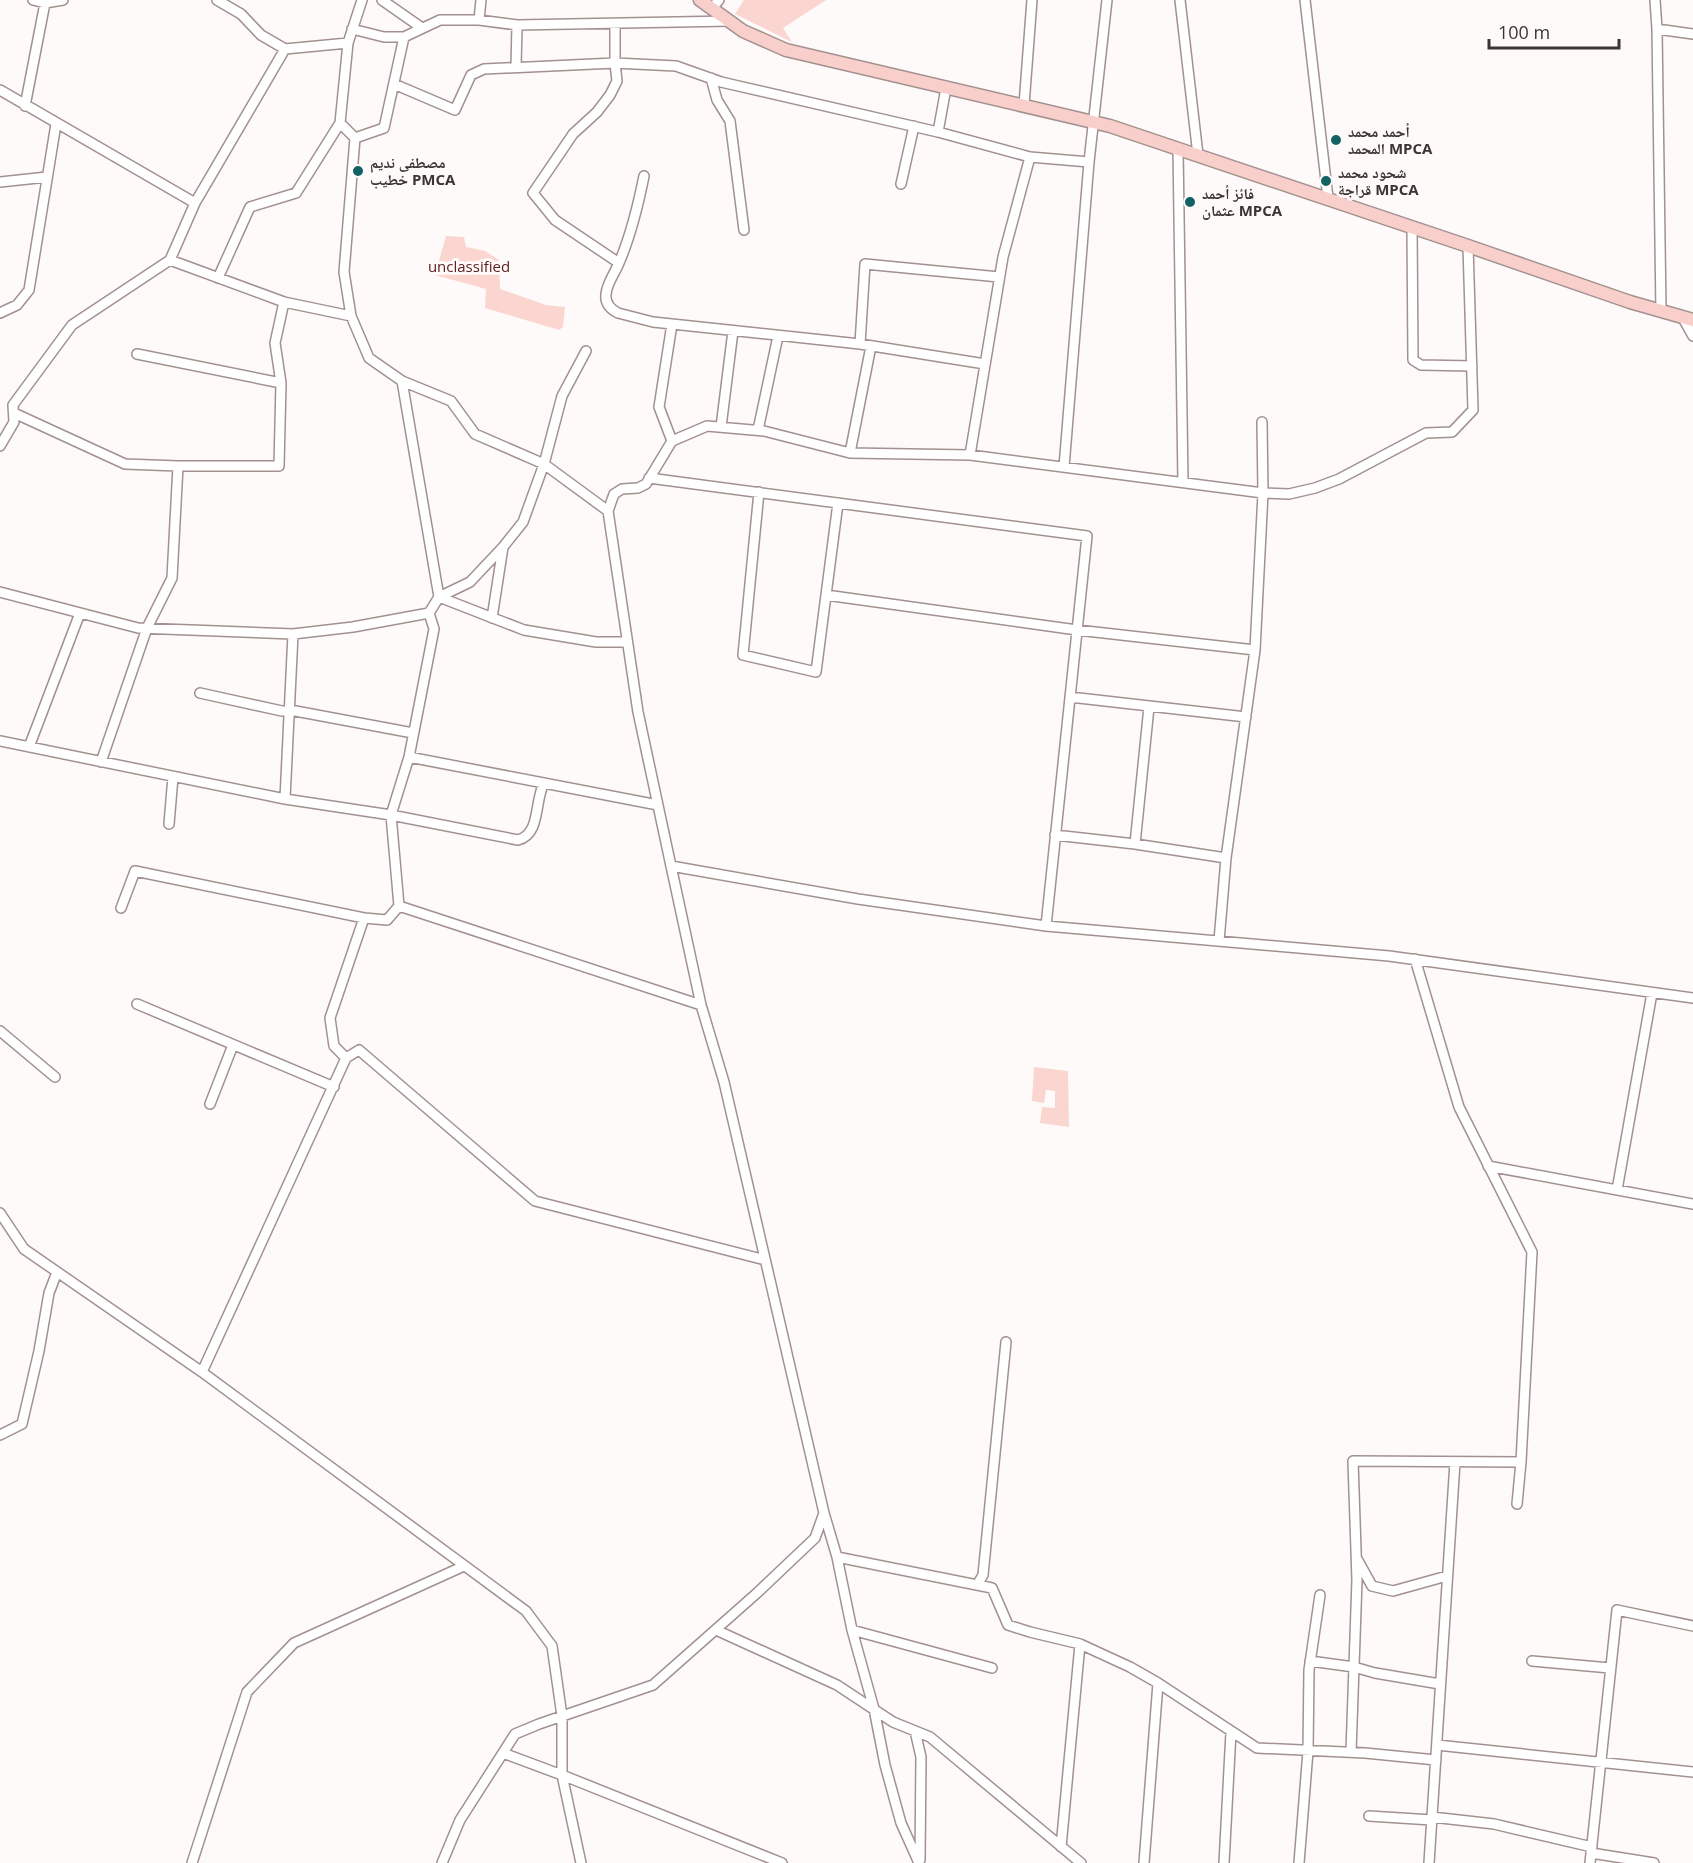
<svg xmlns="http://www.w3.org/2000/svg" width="1693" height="1863" viewBox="0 0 1693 1863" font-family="'Open Sans','Noto Naskh Arabic',sans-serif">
  <rect width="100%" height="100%" fill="#fefafa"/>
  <path fill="#fbd5cf" d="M744,0h82l-43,28 9,14 -57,-28z
    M446,236l18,1 2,10 19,4 14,9 1,29 46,16 19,2 -2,20 -4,3 -74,-22 1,-19 -51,-14z
    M1034,1067l34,4 1,56 -29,-4 2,-16 13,1v-17l-9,-1 -2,13 -12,-2z"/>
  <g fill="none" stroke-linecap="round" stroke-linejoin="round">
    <g stroke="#a2918f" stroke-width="12">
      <path id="street" d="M33,0l12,3 18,-3
        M217,0l24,14 20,21 24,14
        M382,0l40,28
        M1180,0l18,155
        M1305,0l23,198
        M1655,0l2,29 4,283
        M712,8l7,-8
        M479,20l2,-20
        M615,24v39l2,18 -7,14 -13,17 -24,22 -40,59 22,27 64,43
        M352,29l32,8h20l36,-17h39l38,5 213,-4
        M1657,29l36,5
        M516,67l1,-42
        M711,78l6,22 13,21 14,109
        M394,84l61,26 16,-35 13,-6 131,-6 61,3 45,16 217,50 92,25 59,5
        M0,90l195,113
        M1024,105l8,-105
        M25,106l20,-103
        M938,132l8,-44
        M355,138l29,-10 20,-91
        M1178,149l5,333
        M644,176c-6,30 -13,59 -25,87 -4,10 -12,20 -13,31 -1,9 4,15 12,19l35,9 207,22 125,20
        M0,182l47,-5
        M901,184l13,-58
        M1412,227l1,133 8,5 51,1
        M170,260l114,42 67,14 18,42 33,23 49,20 24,33 69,30 64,47 30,201 33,154 30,139 23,77 100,431 -9,25 -58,55 -104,92 -114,39 -24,10 -55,86 -18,43
        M218,278l32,-71 46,-14 44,-70
        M0,313l17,-8 12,-15 27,-166
        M351,316l-7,-44 11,-134 -15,-15 8,-80 14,-43
        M1683,318l10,18
        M672,324l-13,83 13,34
        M860,344l5,-80 134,13
        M137,354l144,29
        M402,381l37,216 85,33 72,12h31
        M14,413l111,51 53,2h101l2,-83 -6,-40 9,-41
        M721,427l12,-96
        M758,430l20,-94
        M0,446l14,-24 -1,-17 59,-80 98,-65 25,-57 90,-154 63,-6
        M850,453l21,-107
        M970,455l33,-198 27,-100
        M1064,467l25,-305 18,-162
        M649,478l438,58 -41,390
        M759,492l-16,163 73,17 22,-169
        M608,511l6,-17 8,-5 16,-1 8,-4 26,-43 35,-15 57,5 86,22 120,2 293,38 26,1 26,-6 24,-9 87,-46 26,-1 21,-22 -5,-164
        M0,592l138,36 155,6 -8,165 106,16 8,91 302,99
        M826,595l251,35 178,20
        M429,613l5,16 -25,128 -18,58 127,25c23,-6 16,-38 26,-57
        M492,618l11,-71
        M293,634l60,-7 76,-14 10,-16 31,-15 33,-35 20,-25 21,-58 18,-68 24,-45
        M200,693l82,18 8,-1 123,23
        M1070,697l176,20
        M0,741l285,58
        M29,747l51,-134
        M409,757l249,48
        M101,762l46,-134 25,-50 6,-112
        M169,824l4,-47
        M1055,835l80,9 91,14
        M1135,844l14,-137
        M671,866l187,33 188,27 343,30 304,42
        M121,908l14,-37 229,47 23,2 12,-14
        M1219,941l7,-83 29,-208 8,-157 -1,-71
        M1415,959l44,148 73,145 -11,210 -4,42
        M137,1004l197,83
        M0,1031l55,46
        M346,1058l-12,-12 -4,-28 34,-100
        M210,1104l23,-59
        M1488,1166l205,38
        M1617,1190l35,-197
        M0,1213l24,36 178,123 324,239 26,35 10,70v59l220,88
        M202,1372l144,-314 13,-8 176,151 230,59
        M0,1435l22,-11 17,-73 10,-58 8,-21
        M824,1513l13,44 15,73 22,79 11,56 16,58 18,40
        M837,1557l155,31 16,37 22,7 50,12 50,23 28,16 99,65 108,5 71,7
        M1357,1559l15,27 21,5 54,-15
        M977,1585l6,-10 23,-233
        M716,1630l121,55 56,37 37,15 151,126
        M852,1630l140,38
        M1310,1661l44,6 21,6 65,11
        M1532,1661l78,7
        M915,1731l6,26 -1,103
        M1437,1745l256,27
        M1351,1752l6,-172 -4,-119 168,1
        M503,1753l59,22 19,88
        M1369,1816l63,4
        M1432,1817l62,7 98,23
        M1061,1847l19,-203
        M1591,1853l63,10
        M192,1863l55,-171 47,-49 170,-77
        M1144,1863l14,-180
        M1224,1863l7,-131
        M1299,1863l9,-112 1,-81 11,-75
        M1429,1863l26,-401
        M1590,1863l27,-253 76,16"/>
    </g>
    <g stroke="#a2918f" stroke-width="15">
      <path id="secondary" d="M700,0l43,31 43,19 324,76 358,120 162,56 63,18"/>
    </g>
    <use href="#street" stroke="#fff" stroke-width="9"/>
    <use href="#secondary" stroke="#f8cfcb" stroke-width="12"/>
  </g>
  <g fill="#126264" stroke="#fefafa" stroke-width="2">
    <circle cx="1336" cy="140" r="6"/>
    <circle cx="358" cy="171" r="6"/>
    <circle cx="1326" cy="181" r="6"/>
    <circle cx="1190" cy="202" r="6"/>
  </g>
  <g text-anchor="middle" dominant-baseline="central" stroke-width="6" stroke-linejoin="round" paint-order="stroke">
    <g font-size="15" font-weight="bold" fill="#3c3534" stroke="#fefafa" text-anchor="start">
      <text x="1348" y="131">أحمد محمد<tspan x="1348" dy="17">المحمد MPCA</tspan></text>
      <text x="370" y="162">مصطفى نديم<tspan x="370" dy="17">خطيب PMCA</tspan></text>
      <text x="1338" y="172">شحود محمد<tspan x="1338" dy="17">قراجة MPCA</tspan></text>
      <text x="1202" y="193">فائز أحمد<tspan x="1202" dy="17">عثمان MPCA</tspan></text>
    </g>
    <g font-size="15" fill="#5d221d" stroke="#fefafa">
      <text x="469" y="266">unclassified</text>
    </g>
  </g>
  <path d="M1489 39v9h130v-9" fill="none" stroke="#3c3534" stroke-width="3"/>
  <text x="1498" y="39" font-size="18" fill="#3c3534" stroke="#fefafa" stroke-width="4.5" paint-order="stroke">100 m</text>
</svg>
